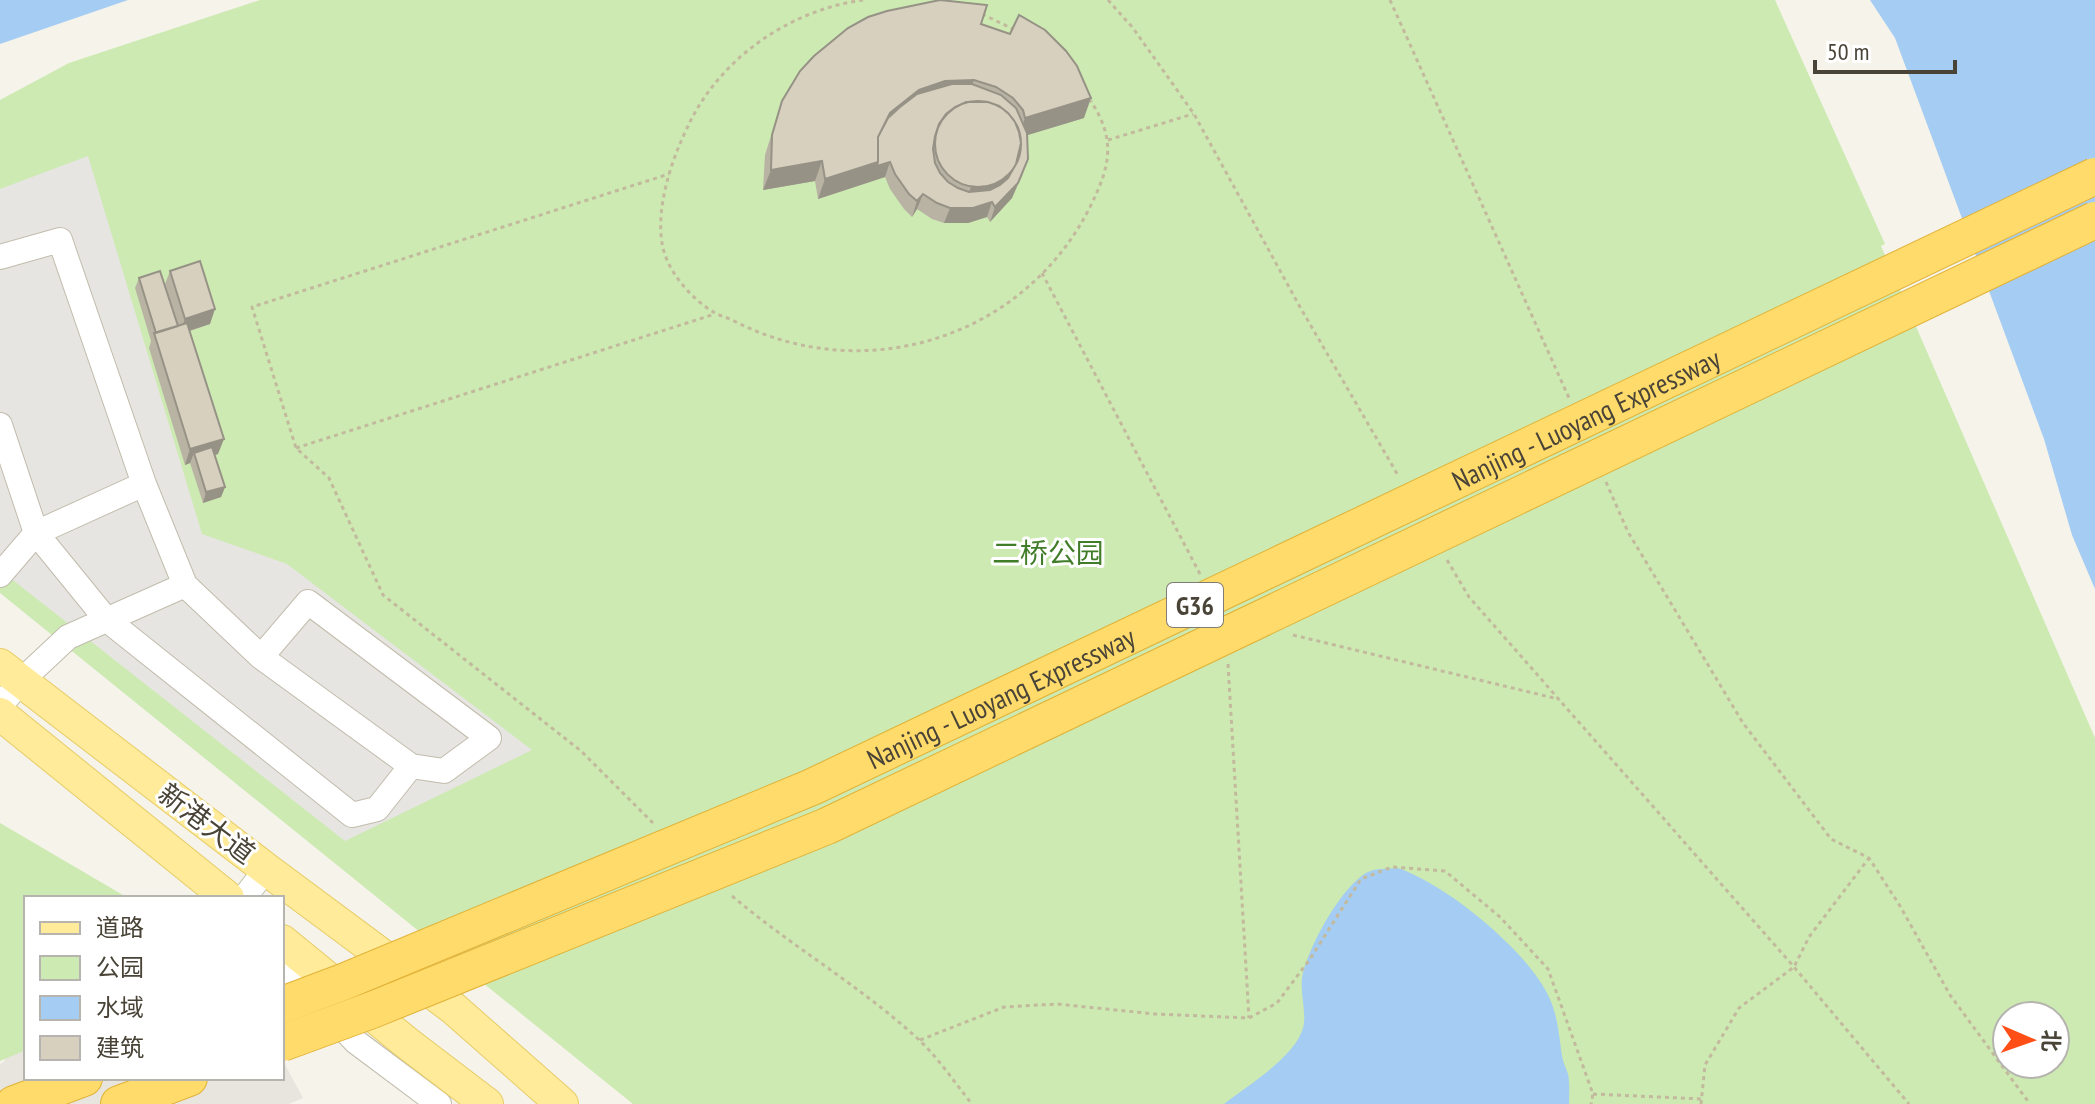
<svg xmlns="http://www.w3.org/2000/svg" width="2095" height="1104" viewBox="0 0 2095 1104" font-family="'PT Sans Narrow','Noto Sans SC',sans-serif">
  <rect width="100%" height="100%" fill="#f5f3ea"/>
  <path fill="#e8e4de" d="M26,1041v37h256v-19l21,39 -14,6h-289v-40l5,-3 -2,-11z"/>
  <path fill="#cceab2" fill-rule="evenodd" d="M260,0h1515l110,244 -4,2 214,492v366h-1462l-633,-511v-493l69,-37zM2007,1016h48v48h-48z
    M0,823l128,75h-102v152l-26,11z"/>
  <path fill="#e7e5e1" d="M88,156l114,378 85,30 245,186 -187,91 -345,-271v-381z"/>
  <path fill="#a5ccf2" d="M0,0h128l-128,44z
    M1870,0h225v589l-23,-54 -28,-96 -149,-401z
    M1398,868c49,17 129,82 151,129 9,19 10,39 13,59 1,6 4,12 6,18 2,9 1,20 1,30h-345c23,-18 71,-47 79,-76 4,-15 -3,-33 -1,-49 4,-29 40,-94 66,-107 9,-4 20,-3 30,-4z"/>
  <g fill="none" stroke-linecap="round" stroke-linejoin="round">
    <g stroke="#c1bcac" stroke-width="26">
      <path id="minor" d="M0,257l60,-17 84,244 41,101 76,72 150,109
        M0,425l36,108 70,86 246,196 25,-6 34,-43 33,5 45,-33 -181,-136 -47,55
        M0,575l36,-42 108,-49
        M0,706l21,-25 47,-44 117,-52
        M244,898l22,-29
        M282,963l74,79 83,62"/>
    </g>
    <g stroke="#e7cc66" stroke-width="34">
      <path id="major" d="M0,665l266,204 187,139 109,96
        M0,714l228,184
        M282,941l125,102 80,61"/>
    </g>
    <g stroke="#e1b237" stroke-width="38">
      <path id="highway" d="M14,1104l70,-26
        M119,1104l70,-26"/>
    </g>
    <path stroke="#c3b99d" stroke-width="3" stroke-dasharray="4 4" stroke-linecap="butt" d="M863,0c-73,10 -143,58 -175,126 -16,33 -32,79 -26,117 4,27 29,56 53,70 5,3 11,4 17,7 130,68 291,20 358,-113 20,-40 27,-67 0,-107
      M1108,0l25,28 61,86 106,193 99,170
      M1390,0l179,398
      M982,14l33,16
      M1108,140l85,-26
      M1042,273l158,301
      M296,448l419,-134
      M1606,482l22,50 115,191 88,116 38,19 31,48 50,89 80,109
      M1447,560l22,37 325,370 115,137
      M1293,635l265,64
      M1228,664l21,354
      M653,823l-72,-72 -198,-156 -54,-117 -33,-30 -44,-141 417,-133
      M732,896c59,50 127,89 185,142 21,19 37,44 55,66
      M920,1040l84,-33 53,-3 98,10 94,4 28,-15 33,-44 51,-80 31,-12 53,4 55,46 48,52 45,125 -2,10
      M1593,1094l109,5
      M1701,1104l4,-39 34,-57 55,-41 15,-30 60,-79"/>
    <use href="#minor" stroke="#fff" stroke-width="24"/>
    <use href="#major" stroke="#ffeb99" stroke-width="32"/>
    <use href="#highway" stroke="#ffdb6b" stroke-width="36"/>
    <g stroke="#e1b237" stroke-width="38" stroke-linecap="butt">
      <g id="highway-bridge">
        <path id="s1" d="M282,1005l61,-23 469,-195 1283,-611"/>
        <path d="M282,1043l90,-33 455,-184 1268,-606"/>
      </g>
    </g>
    <use href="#highway-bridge" stroke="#ffdb6b" stroke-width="36"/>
  </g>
  <path fill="#b9b3a4" d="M981,24l103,94 -57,17 -4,39 -11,24 -22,24 -3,-5 -19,6h-24l-12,-4 -15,-10 -5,8 -8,-8 -14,-20 -5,-12 -67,22 -3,-18 -52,9 2,-35 17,-54z
    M170,271l40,53 -20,7 28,123 -3,1 10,32 -4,10 -18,6 -13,-40 -5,2 -36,-117 2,-7 -16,-53 4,-10 26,6z"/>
  <path fill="#969286" d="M974,80l-8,20 -90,42 14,-29 29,-23 26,-9z
    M1091,98l-7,20 -66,20 7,-20z
    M1028,159l-16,39 -22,24 5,-15z
    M822,161l-7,20 -52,9 8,-20z
    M878,162h12l-5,15 -67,22 7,-20z
    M1010,173l-1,11 -17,18 -5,15 -19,6h-24l6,-15 13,-1 8,-20z
    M923,194l-6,15 -5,8 5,-16z
    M215,309l-5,15 -31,10 6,-15z
    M224,439l-6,15 -22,7 -2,-8 -4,10 -5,2 5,-16z
    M225,487l-4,10 -18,6 3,-11z"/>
  <path fill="#d7d0bf" stroke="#969286" stroke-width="2" fill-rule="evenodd" d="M940,0l47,5 -6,19 29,10 9,-19 26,15 21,21 11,15 14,32 -66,20 -2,-8 -10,-12 -17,-11 -22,-7 -29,1 -26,9 -29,23 -12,24v25l-53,17 -3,-18 -51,9 1,-35 10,-34 18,-30 14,-15 34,-28 20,-11 19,-6z
    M952,84h20l29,11 15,13 11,25 1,26 -10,24 -23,24 -3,-5 -19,6h-23l-13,-5 -14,-9 -6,7 -8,-7 -14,-20 -5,-12 -13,4 1,-4v-25l10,-19 12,-11 17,-13zM966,102h22l11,4 9,7 7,9 4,10 2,11 -5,21 -8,14 -8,7 -10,5 -21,2 -11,-4 -10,-6 -8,-9 -5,-10 -2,-14 2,-13 4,-12 7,-10 9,-7z
    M935 144a43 43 0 1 1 86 0a43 43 0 1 1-86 0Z
    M200,261l15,48 -30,10 -15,-48z
    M160,271l18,55 -22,7 -17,-55z
    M187,323l37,116 -34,10 -36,-116z
    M212,447l13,40 -19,5 -12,-39z"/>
  <g text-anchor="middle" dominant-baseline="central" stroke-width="6" stroke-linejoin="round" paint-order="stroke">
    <rect fill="#fff" stroke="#807c73" stroke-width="2" x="1167" y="583" width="56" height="44" rx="6"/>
    <g font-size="26" font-weight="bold" fill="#494437">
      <text x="1195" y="605">G36</text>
    </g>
    <g font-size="28" fill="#494437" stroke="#fff">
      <text stroke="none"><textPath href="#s1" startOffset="1430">Nanjing - Luoyang Expressway</textPath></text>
      <text stroke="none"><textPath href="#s1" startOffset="782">Nanjing - Luoyang Expressway</textPath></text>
      <text transform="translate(207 823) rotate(37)">新港大道</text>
    </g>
    <g font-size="28" fill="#417d28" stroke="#fff">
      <text x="1048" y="552">二桥公园</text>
    </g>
  </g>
  <rect x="24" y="896" width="260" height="184" fill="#ffffff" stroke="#b6b4af" stroke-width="2"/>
  <rect x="40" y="922" width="40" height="12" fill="#ffeb99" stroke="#b6b4af" stroke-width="2"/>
  <text x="96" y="936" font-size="24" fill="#494437">道路</text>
  <rect x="40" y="956" width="40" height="24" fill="#cceab2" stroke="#b6b4af" stroke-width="2"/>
  <text x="96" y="976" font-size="24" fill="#494437">公园</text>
  <rect x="40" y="996" width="40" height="24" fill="#a5ccf2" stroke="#b6b4af" stroke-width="2"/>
  <text x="96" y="1016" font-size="24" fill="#494437">水域</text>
  <rect x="40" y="1036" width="40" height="24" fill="#d7d0bf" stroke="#b6b4af" stroke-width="2"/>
  <text x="96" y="1056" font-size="24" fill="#494437">建筑</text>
  <g transform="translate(2031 1040) rotate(92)"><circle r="38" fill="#ffffff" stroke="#b6b4af" stroke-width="2"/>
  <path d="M0-6L14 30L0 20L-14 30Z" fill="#ff4f17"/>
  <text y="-12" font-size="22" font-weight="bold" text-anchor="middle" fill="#494437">北</text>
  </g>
  <path d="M1815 60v12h140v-12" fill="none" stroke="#494437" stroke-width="4"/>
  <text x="1827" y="60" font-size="24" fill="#494437" stroke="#ffffff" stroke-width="6" paint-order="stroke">50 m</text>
</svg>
